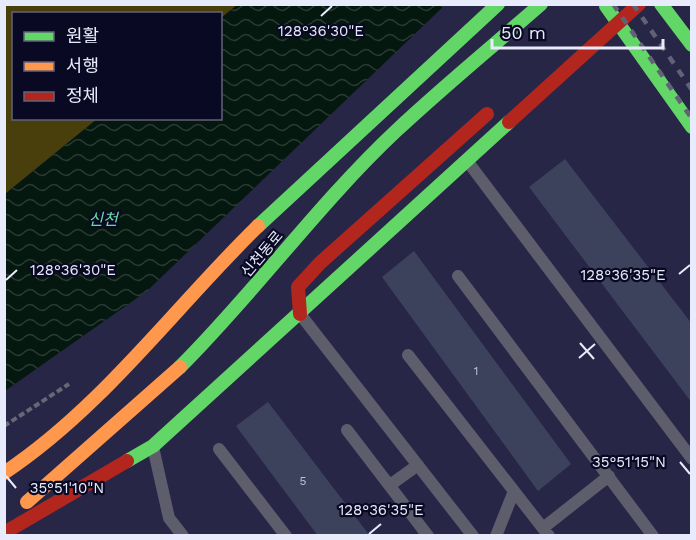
<svg xmlns="http://www.w3.org/2000/svg" width="696" height="540" viewBox="0 0 696 540" font-family="'Work Sans','Noto Sans KR',sans-serif">
  <defs>
    <pattern id="water-waves" width="16" height="10" patternUnits="userSpaceOnUse" patternTransform="scale(1.5)"><rect width="16" height="10" fill="#04180f"/><path d="M0 5q4-4 8 0t8 0" fill="none" stroke="#293a33"/></pattern>
  </defs>
  <rect width="100%" height="100%" fill="#282647"/>
  <path fill="#483f0c" d="M5,5h233l-17,13 -1,-4h-206v104l83,1 -92,75z"/>
  <path fill="url(#water-waves)" d="M238,4l207,1 -298,286 -142,100v-197l92,-75 123,-1 1,-100z"/>
  <path fill="#3c425c" d="M565,159l127,165v79l-163,-216z
    M414,251l157,213 -33,27 -156,-214z
    M268,402l102,134h-52l-82,-110z"/>
  <g fill="none" stroke-linecap="round" stroke-linejoin="round">
    <path stroke="#676776" stroke-width="4" stroke-dasharray="6 3" stroke-linecap="butt" d="M4,426l65,-42"/>
    <path stroke="#5d5d6c" stroke-width="12" d="M468,162l224,297
      M458,276l195,260
      M300,314l173,222
      M408,355l141,181
      M347,430l81,106
      M153,447l16,71 14,18
      M219,449l67,87
      M390,485l28,-20
      M543,528l66,-52
      M496,536l18,-45"/>
    <path stroke="#63d668" stroke-width="14" d="M661,4l31,41
      M606,6l86,121
      M258,226l240,-222
      M180,367c76,-76 139,-164 217,-237 47,-44 96,-84 144,-126
      M127,461l26,-15 356,-324"/>
    <path stroke="#ff974d" stroke-width="14" d="M4,473c99,-66 170,-165 254,-247
      M27,502l153,-135"/>
    <path stroke="#b3261e" stroke-width="14" d="M509,122l130,-118
      M300,314l-2,-27 22,-24 167,-149
      M4,533l123,-72"/>
    <path stroke="#616275" stroke-width="4.5" stroke-dasharray="8 8" stroke-linecap="butt" d="M613,4l79,115
      M633,4l59,86"/>
  </g>
  <path fill="none" stroke="#e8ebfb" stroke-width="2" d="M321,16l11,-10M679,274l11,-9M6,280l11,-10M580,343l14,16M579,358l16,-14M680,462l10,12M6,476l10,12M369,534l12,-10"/>
  <g text-anchor="middle" dominant-baseline="central" stroke-width="4.5" stroke-linejoin="round" paint-order="stroke">
    <g font-size="12" fill="#bdc1d3">
      <text x="476" y="371">1</text>
      <text x="303" y="481">5</text>
    </g>
    <g font-size="15" fill="#e8ebfb" stroke="#090923">
      <text transform="translate(262 254) rotate(-50)">신천동로</text>
    </g>
    <g font-size="16" font-style="italic" fill="#64dea1" stroke="#090923">
      <text x="103" y="219">신천</text>
    </g>
  </g>
  <g font-size="15" text-anchor="middle" fill="#e8ebfb" stroke="#090923" stroke-width="4.5" stroke-linejoin="round" paint-order="stroke">
    <text x="321" y="36">128°36'30"E</text>
    <text x="73" y="275">128°36'30"E</text>
    <text x="623" y="280">128°36'35"E</text>
    <text x="629" y="467">35°51'15"N</text>
    <text x="67" y="493">35°51'10"N</text>
    <text x="381" y="515">128°36'35"E</text>
  </g>
  <rect width="696" height="540" fill="none" stroke="#e8ebfb" stroke-width="12"/>
  <rect x="12" y="12" width="210" height="108" fill="#090923" stroke="#626379" stroke-width="1.5"/>
  <rect x="24" y="32" width="30" height="9" fill="#63d668" stroke="#626379" stroke-width="1.5"/>
  <text x="66" y="42" font-size="18" fill="#e8ebfb">원활</text>
  <rect x="24" y="62" width="30" height="9" fill="#ff974d" stroke="#626379" stroke-width="1.5"/>
  <text x="66" y="72" font-size="18" fill="#e8ebfb">서행</text>
  <rect x="24" y="92" width="30" height="9" fill="#b3261e" stroke="#626379" stroke-width="1.5"/>
  <text x="66" y="102" font-size="18" fill="#e8ebfb">정체</text>
  <path d="M492 39v9h171v-9" fill="none" stroke="#e8ebfb" stroke-width="3"/>
  <text x="501" y="39" font-size="18" fill="#e8ebfb" stroke="#090923" stroke-width="4.5" paint-order="stroke">50 m</text>
</svg>
